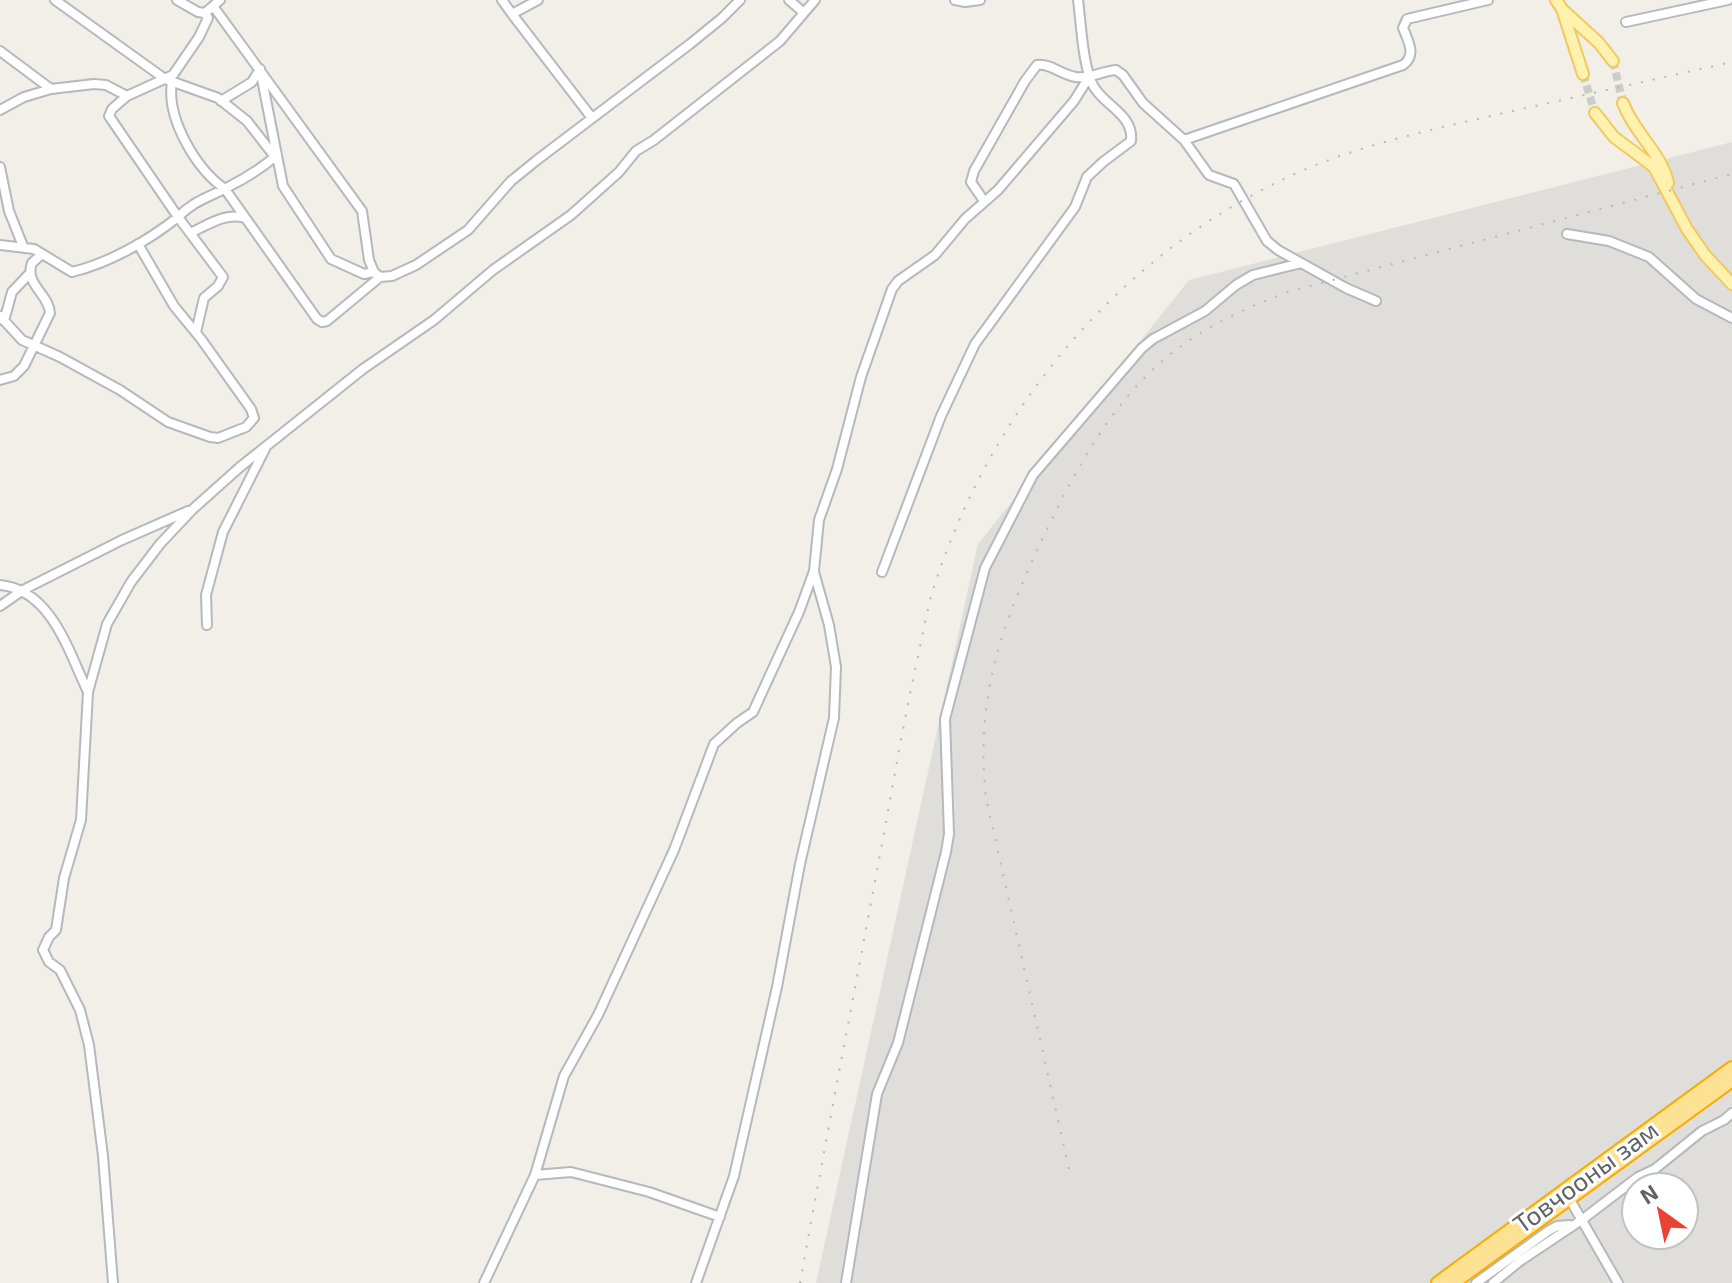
<svg xmlns="http://www.w3.org/2000/svg" width="1732" height="1283" viewBox="0 0 1732 1283" font-family="'Exo 2',sans-serif">
  <rect width="100%" height="100%" fill="#f1efe8"/>
  <path fill="#e0deda" fill-rule="evenodd" d="M1732,142v1141h-916l162,-739 211,-264zM1636,1187h48v48h-48z"/>
  <g fill="none" stroke-linecap="round" stroke-linejoin="round">
    <path stroke="#ccccc8" stroke-width="8" stroke-dasharray="8 4" stroke-linecap="butt" d="M1613,61l10,42
      M1583,74l12,39"/>
    <g stroke="#b5b8bc" stroke-width="12">
      <path id="minor" d="M55,0l110,79 53,19 29,23 25,32 5,2c-15,13 -31,23 -49,32 -20,11 -33,13 -50,30l45,60 -5,9 -14,12 -8,34
        M177,0l21,12 7,1 15,-13
        M502,0l10,14 26,-14
        M789,0l14,12
        M955,0l10,2 15,-2
        M213,6l149,205 7,49 5,12 6,5 12,-1 24,-11 52,-35 43,-49 26,-21 153,-116 32,-26 18,-18
        M512,14l80,104
        M1626,22l102,-22
        M0,51l51,38 43,-5 12,1 21,11 46,-21 26,-38 9,-19 -3,-5
        M260,69l23,117 48,73 33,15 10,-2
        M172,82c-6,36 24,87 53,107l92,130 5,3 5,-1 53,-44
        M221,101l31,-19 8,-13
        M0,110l24,-13 27,-8
        M1184,140l219,-75c14,-10 5,-24 0,-37l4,-9 81,-19
        M0,167l9,44 14,35
        M984,201l-13,-19 3,-11 51,-90 12,-16c14,-2 24,10 39,12 14,2 26,-6 40,-7l7,5 20,28 41,37 25,35 25,9 33,57 11,9 68,38 30,13
        M190,233c18,-8 35,-21 55,-15
        M1567,234l42,7 40,16 47,42 36,19
        M0,245l34,4 38,23c37,-9 76,-31 106,-55l-69,-101 3,-7 15,-13
        M0,316l22,24 38,17 60,33 48,32 42,15 8,1 28,-11 8,-9 -3,-9 -50,-70 -27,-33 -36,-62
        M4,321l8,-29 18,-19
        M0,380l14,-4 10,-10 26,-53c-1,-19 -26,-29 -18,-50l10,-9
        M882,572l59,-156 34,-72 100,-137 12,-30 16,-15 28,-21c3,-26 -26,-35 -37,-54 -11,-17 -13,-65 -16,-87
        M0,585c52,5 69,68 88,107
        M0,606l23,-16 99,-50 66,-29
        M207,625l-1,-30 17,-63 42,-83
        M535,1175l29,-99 34,-61 76,-165 40,-106 23,-21 16,-11 46,-100 15,-41 5,-51 18,-51 24,-92 31,-88 6,-8 37,-26 30,-36 33,-29 76,-89 15,-24
        M1569,1198l49,85
        M113,1283l-10,-127 -14,-111 -9,-35 -20,-40 -11,-8 -6,-12 6,-13 7,-7 8,-52 17,-58 7,-128 19,-68 24,-42 29,-38 33,-35 47,-42 123,-98 71,-49 59,-50 78,-55 48,-43 17,-21 18,-11 126,-99 35,-41
        M484,1283l51,-108 36,-3 78,20 71,25
        M696,1283l38,-107 43,-189 23,-123 34,-146 2,-51 -7,-42 -15,-53
        M846,1283l31,-189 21,-51 48,-191 3,-18 -4,-115 40,-151 48,-93 109,-127 11,-9 52,-28 31,-26 17,-10 48,-12
        M1476,1283l72,-52 9,-5 12,-1
        M1493,1283l27,-22 63,-42 55,-42 17,-8 47,-38 22,-11 8,-7"/>
    </g>
    <g stroke="#f2c960" stroke-width="14">
      <path id="major" d="M1556,0l6,9 21,65
        M1564,11l35,32 14,18
        M1623,103c11,30 38,49 45,80
        M1595,113l19,24 40,30 33,62 18,26 27,29"/>
    </g>
    <g stroke="#f9ab00" stroke-width="16">
      <path id="highway" d="M1438,1283l294,-215
        M1453,1283l279,-203"/>
    </g>
    <use href="#minor" stroke="#fff" stroke-width="8"/>
    <use href="#major" stroke="#fff2af" stroke-width="10"/>
    <use href="#highway" stroke="#fde293" stroke-width="12"/>
    <path stroke="#b6b7b8" stroke-width="2" stroke-dasharray="2 10" stroke-linecap="butt" d="M1069,1169l-83,-371c-12,-109 20,-184 66,-279 30,-61 63,-119 116,-163 37,-30 79,-49 123,-65l441,-117
      M800,1283c25,-139 52,-278 78,-418 13,-68 24,-136 39,-204 5,-23 9,-46 15,-68 57,-181 183,-335 356,-416 69,-32 142,-47 216,-64 76,-17 152,-34 228,-51"/>
  </g>
  <g text-anchor="middle" dominant-baseline="central" stroke-width="6" stroke-linejoin="round" paint-order="stroke">
    <g font-size="26" fill="#5f6368" stroke="#fff">
      <text transform="translate(1585 1176) rotate(-36)">Товчооны зам</text>
    </g>
  </g>
  <g transform="translate(1660 1211) rotate(327)"><circle r="38" fill="#ffffff" stroke="#bfc1c3" stroke-width="2"/>
  <path d="M0-6L14 30L0 20L-14 30Z" fill="#ea4335"/>
  <text y="-12" font-size="22" font-weight="bold" text-anchor="middle" fill="#5f6368">N</text>
  </g>
</svg>
